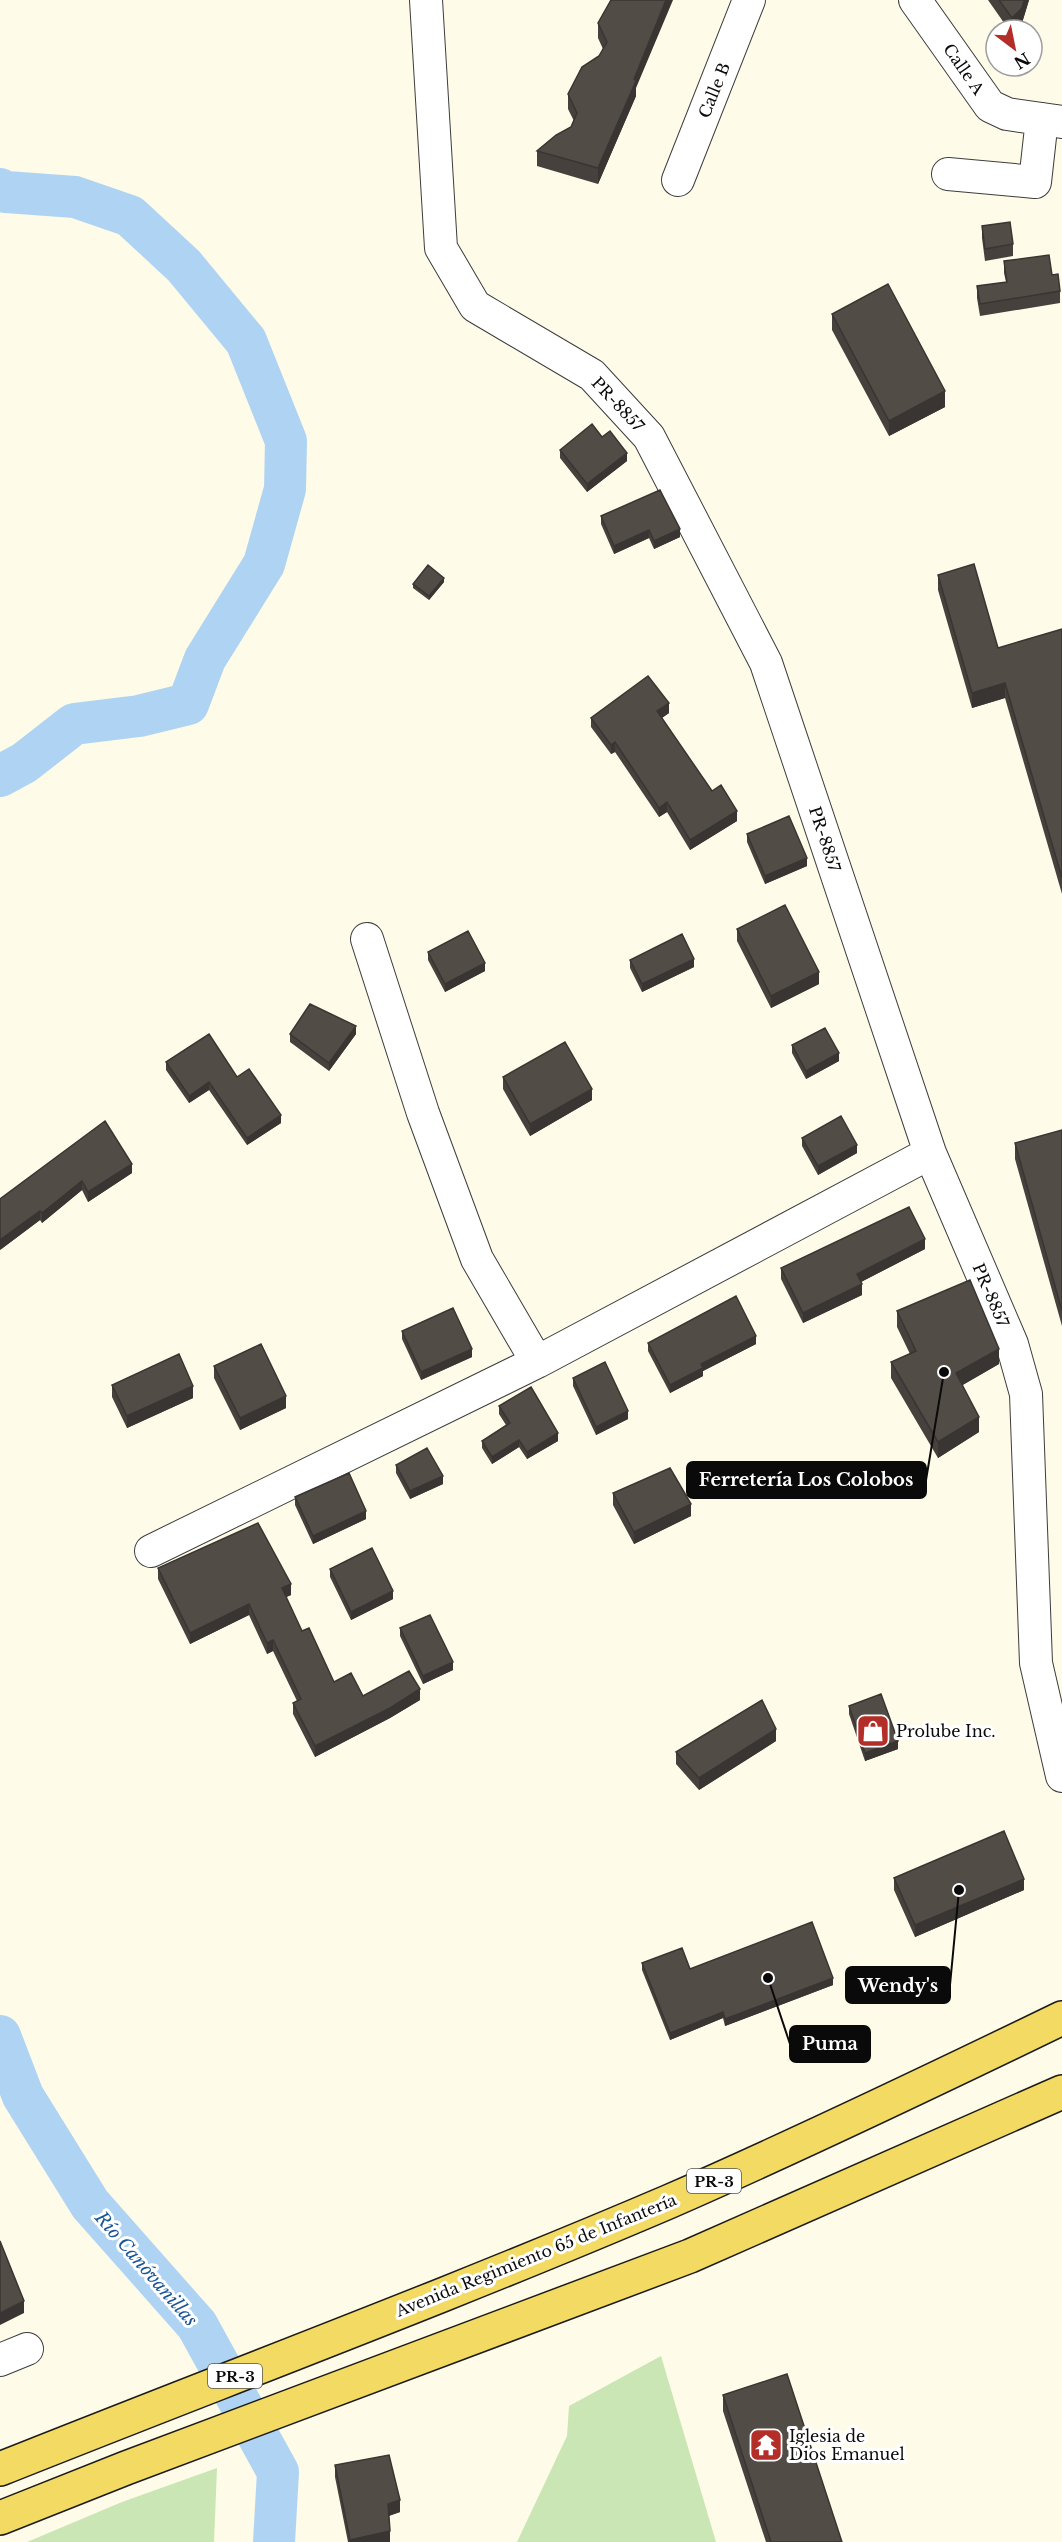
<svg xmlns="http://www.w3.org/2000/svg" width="1062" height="2542" viewBox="0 0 1062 2542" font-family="'Libre Baskerville',serif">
  <rect width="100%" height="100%" fill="#fefbe8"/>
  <path fill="#cae6b4" d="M661,2356l55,186h-199l50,-106 2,-30z
    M217,2468l-3,74h-187l95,-40z"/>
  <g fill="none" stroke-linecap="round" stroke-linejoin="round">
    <path stroke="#afd4f3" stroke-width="42" d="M0,189l6,3 69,5 55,19 54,50 62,75 40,100 -1,48 -21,75 -59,95 -17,45 -49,12 -65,8 -50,39 -24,13
      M0,2036l23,60 67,108 107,121 81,147 -4,70"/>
    <g stroke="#3d3d3d" stroke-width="34">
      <path id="minor" d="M426,0l15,248 34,58 117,69 57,62 117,226 164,490 82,191 14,50 10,269 26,113
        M915,0l75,106 17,8 55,8
        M948,174l87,8 7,-63
        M678,180l71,-180
        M367,939l56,174 54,146 60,103
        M151,1551l386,-189 393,-209
        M0,2360l27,-11"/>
    </g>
    <g stroke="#1b1b1b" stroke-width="36">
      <path id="major" d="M0,2469c223,-89 448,-173 668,-267 133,-58 264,-121 394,-184
        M0,2518l126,-50 564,-212 372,-164"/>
    </g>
    <use href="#minor" stroke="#fff" stroke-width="32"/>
    <use href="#major" stroke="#f3da63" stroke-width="33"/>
  </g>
  <path fill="#47413d" d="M988,0h41l-7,23 -7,7h-6z
    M598,23l38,65v8l-38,88 -61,-18v-15l34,-24 3,-6 -6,-12v-15l31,-38 4,-7 -5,-11z
    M982,226l31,18v12l-28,5 -3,-23z
    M1004,261l48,14 8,16v12l-80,13 -3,-18v-12l29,-4 -2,-9z
    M832,314l113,93 -56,29 -57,-106z
    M602,437l25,24 -40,31 -27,-34v-8z
    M601,516l79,21 -26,12 -5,-11 -35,16 -13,-30z
    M938,575l60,73 64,-19v265l-57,-196 -33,10 -34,-118z
    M444,582l-15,18 -16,-12v-4z
    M669,713l-7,5 50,73 25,30 -47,29 -23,-38 -8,5 -44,-65 -4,2 -20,-27v-9z
    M747,834l60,32 -42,18 -18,-42z
    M737,929l82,55 -48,24 -34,-67z
    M428,952l57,19 -40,21 -17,-32z
    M630,960l64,7 -52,25 -12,-24z
    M290,1034h66l-27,37 -39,-29z
    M792,1045l47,16 -33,18 -14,-26z
    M166,1062l71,15 44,46 -34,22 -38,-55 -20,13 -23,-33z
    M503,1077l89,23 -62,36 -27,-47z
    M105,1121l27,52 -44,29 -6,-12 -40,33 -2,-3 -40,30z
    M1062,1130v196l-47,-167v-16z
    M802,1138l55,15 -39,22 -16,-29z
    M925,1249l-64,33 1,13 -59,28 -22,-44v-11z
    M897,1311l102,53 -37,21 17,47 -41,26 -47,-80v-16l19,-8 -13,-27z
    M402,1331l70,26 -51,23 -19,-41z
    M648,1343l108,1 -53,27v5l-33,17 -22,-42z
    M214,1366l72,42 -46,22 -26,-52z
    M573,1378l55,41 -32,16 -23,-49z
    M112,1385l81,13 -66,30 -15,-31z
    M499,1406l59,35 -31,18 -8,-12 -27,17 -10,-16v-7l24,-16 -7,-11z
    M396,1465l47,19 -33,15 -14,-26z
    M613,1493l78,23 -57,28 -21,-39z
    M295,1497l71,22 -53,25 -18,-39z
    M158,1568l133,27 -5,2 16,34 32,51 29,14 57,4 -30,18 -75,39 -22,-43v-11l4,-2 -24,-50 -6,3 -18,-39 -59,29 -32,-65z
    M330,1569l63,30 -42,21 -21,-43z
    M400,1628l53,42 -30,14 -23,-48z
    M849,1706l49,43 -33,12 -16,-47z
    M776,1741l-77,49 -23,-26v-12z
    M894,1878l130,12 -109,47 -21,-47z
    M642,1963l48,6 143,16 -108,41 -2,-8 -53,22 -28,-70z
    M723,2395l119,147h-76l-43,-131z
    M335,2465l65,47 -11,4 1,26h-42l-13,-65z"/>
  <path fill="#393532" d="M666,0h7l-37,88v8l-38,88v-16z
    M1024,0h5l-7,23 -7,7h-3v-12z
    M945,391v16l-56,29v-15z
    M627,453v8l-40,31v-8z
    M680,529v8l-26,12v-8z
    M649,530v8l-35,16v-8z
    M444,578v4l-15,18v-4z
    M1005,683v15l-33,10v-15z
    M669,703v10l-12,8v-10z
    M615,742v10l-4,2v-9z
    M667,802v10l-8,5v-9z
    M737,811v10l-47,29v-10z
    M807,858v8l-42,18v-8z
    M694,959v8l-52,25v-8z
    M485,963v8l-40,21v-8z
    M819,972v12l-48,24v-12z
    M356,1026v8l-27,37v-8z
    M839,1053v8l-33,18v-8z
    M209,1082v8l-20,13v-7z
    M592,1089v11l-62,36v-12z
    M281,1115v8l-34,22v-7z
    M857,1145v8l-39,22v-9z
    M132,1164v9l-44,29v-10z
    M82,1181v9l-40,33v-10z
    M40,1211v9l-40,30v-10z
    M925,1239v10l-68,35v-10z
    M862,1284v11l-59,28v-10z
    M756,1336v8l-53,27v5l-33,17v-8l31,-21z
    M472,1349v8l-51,23v-8z
    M999,1349v15l-43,25v-16z
    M193,1386v12l-66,30v-12z
    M286,1396v12l-46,22v-12z
    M628,1411v8l-32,16v-8z
    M979,1417v15l-41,26v-16z
    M558,1433v8l-31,18v-7z
    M519,1440v7l-27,17v-7z
    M443,1476v8l-33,15v-8z
    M691,1504v12l-57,28v-12z
    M366,1511v8l-53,25v-8z
    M291,1584v11l-9,4v-11z
    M393,1591v8l-42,21v-8z
    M249,1604v11l-59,29v-11z
    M273,1640v11l-6,3v-11z
    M453,1662v8l-30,14v-8z
    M420,1689v11l-30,18 -75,39v-11z
    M776,1729v12l-77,49v-12z
    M898,1741v8l-33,12v-8z
    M1024,1879v11l-109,47v-12z
    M833,1978v7l-108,41v-7z
    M723,2012v6l-53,22v-7z
    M24,2301v12l-24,12v-12z
    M400,2500v12l-12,4v-12z
    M390,2531v11h-40v-2z"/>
  <path fill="#524c47" stroke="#393532" stroke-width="1.5" d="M611,0h55l-32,79 2,2 -38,87 -61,-17 19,-16 15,-8 6,-14 -9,-19 14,-27 17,-11 8,-14 -9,-19z
    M999,0h25l-2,8 -10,10z
    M1010,222l3,22 -28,5 -3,-23z
    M1049,255l3,20 6,-1 2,17 -80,13 -3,-18 30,-4 -3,-21z
    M888,284l57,107 -56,30 -57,-107z
    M592,424l10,13 8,-6 17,22 -40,31 -27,-34z
    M660,490l20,39 -26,12 -5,-11 -35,16 -13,-30z
    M974,564l24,84 64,-19v249l-57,-195 -33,10 -34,-118z
    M428,565l16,13 -15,18 -16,-12z
    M648,676l21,27 -12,8 55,80 9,-6 16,26 -47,29 -23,-38 -8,6 -44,-66 -4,3 -20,-27z
    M789,816l18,42 -42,18 -18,-42z
    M785,905l34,67 -48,24 -34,-67z
    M468,931l17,32 -40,21 -17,-32z
    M682,934l12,25 -52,25 -12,-24z
    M310,1004l46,22 -27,37 -39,-29z
    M825,1028l14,25 -33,18 -14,-26z
    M209,1034l28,43 12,-8 32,46 -34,23 -38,-56 -20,14 -23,-34z
    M565,1042l27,47 -62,35 -27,-47z
    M841,1116l16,29 -39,21 -16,-28z
    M105,1121l27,43 -44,28 -6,-11 -40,32 -2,-2 -40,29v-41z
    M1062,1130v181l-47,-168z
    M909,1207l16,32 -68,35 5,10 -59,29 -22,-45z
    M970,1280l29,69 -43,24 23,44 -41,25 -47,-80 25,-11 -19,-40z
    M736,1296l20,40 -55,28 2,4 -33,17 -22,-42z
    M453,1308l19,41 -51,23 -19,-41z
    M261,1344l25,52 -46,22 -26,-52z
    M179,1354l14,32 -66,30 -15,-31z
    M605,1362l23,49 -32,16 -23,-49z
    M531,1387l27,46 -31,19 -8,-12 -27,17 -10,-16 28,-18 -11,-17z
    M427,1448l16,28 -33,15 -14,-26z
    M670,1468l21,36 -57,28 -21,-39z
    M349,1473l17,38 -53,25 -18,-39z
    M258,1523l33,61 -9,4 20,43 7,-3 25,54 17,-9 12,23 46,-25 11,18 -30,19 -75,38 -22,-43 8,-4 -28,-59 -6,3 -18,-39 -59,29 -32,-65z
    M372,1548l21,43 -42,21 -21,-43z
    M430,1615l23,47 -30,14 -23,-48z
    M881,1694l17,47 -33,12 -16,-47z
    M762,1700l14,29 -77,49 -23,-26z
    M1004,1831l20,48 -109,46 -21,-47z
    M812,1922l21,56 -108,41 -2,-7 -53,21 -28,-70 40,-15 8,21z
    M0,2241l24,60 -24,12z
    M787,2374l55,168h-71l-48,-147z
    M389,2455l11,45 -12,4 2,27 -40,9 -15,-75z"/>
  <defs>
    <g id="shop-square" transform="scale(1.725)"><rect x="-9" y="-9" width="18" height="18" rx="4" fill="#b32d29" stroke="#fff"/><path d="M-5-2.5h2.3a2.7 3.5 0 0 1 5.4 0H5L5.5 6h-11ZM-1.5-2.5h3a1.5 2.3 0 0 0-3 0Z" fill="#fff"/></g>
    <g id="temple-square" transform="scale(1.725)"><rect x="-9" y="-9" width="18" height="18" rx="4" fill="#b32d29" stroke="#fff"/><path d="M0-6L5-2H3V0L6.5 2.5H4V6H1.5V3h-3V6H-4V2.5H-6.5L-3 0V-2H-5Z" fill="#fff"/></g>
  </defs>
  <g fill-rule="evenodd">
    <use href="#shop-square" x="873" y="1731"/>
    <use href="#temple-square" x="766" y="2445"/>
  </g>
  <g text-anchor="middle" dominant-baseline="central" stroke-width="6" stroke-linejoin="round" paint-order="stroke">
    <g fill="#fff" stroke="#545454" stroke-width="1.5">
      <rect x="687" y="2169" width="54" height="24" rx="4.5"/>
      <rect x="208" y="2364" width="54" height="24" rx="4.5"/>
    </g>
    <g font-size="15" font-weight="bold" fill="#0a0a0a">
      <text x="714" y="2181">PR-3</text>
      <text x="235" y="2376">PR-3</text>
    </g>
    <g font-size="16" fill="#0a0a0a" stroke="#fff">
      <text transform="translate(964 69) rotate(55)">Calle A</text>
      <text transform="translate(714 90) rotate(-68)">Calle B</text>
      <text transform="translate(618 404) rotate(47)">PR-8857</text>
      <text transform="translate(825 839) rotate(72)">PR-8857</text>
      <text transform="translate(991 1295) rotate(67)">PR-8857</text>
      <text transform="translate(536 2255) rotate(-22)">Avenida Regimiento 65 de Infantería</text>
    </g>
    <g font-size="16" fill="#0a0a0a" stroke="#fff" text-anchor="start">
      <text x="896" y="1731">Prolube Inc.</text>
      <text x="789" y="2436">Iglesia de<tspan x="789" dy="18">Dios Emanuel</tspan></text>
    </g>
    <g font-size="18" font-style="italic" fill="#1a5695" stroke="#fff">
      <text transform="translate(146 2269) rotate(49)">Río Canóvanillas</text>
    </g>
  </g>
  <path fill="none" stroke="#0a0a0a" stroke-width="2" d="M944 1372L926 1480M959 1890L950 1985M768 1978L790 2044"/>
  <g fill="#0a0a0a" stroke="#fff" stroke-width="2">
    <circle cx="944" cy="1372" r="6"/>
    <circle cx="959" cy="1890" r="6"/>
    <circle cx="768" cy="1978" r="6"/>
  </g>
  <g fill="#0a0a0a" stroke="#0a0a0a" stroke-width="2">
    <rect x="687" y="1462" width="239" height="36" rx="6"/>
    <rect x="846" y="1967" width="104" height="36" rx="6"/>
    <rect x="790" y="2026" width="80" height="36" rx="6"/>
  </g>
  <g font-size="18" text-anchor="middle" font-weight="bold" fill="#fff">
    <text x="806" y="1486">Ferretería Los Colobos</text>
    <text x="898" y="1992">Wendy's</text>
    <text x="830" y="2050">Puma</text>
  </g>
  <g transform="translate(1014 48) rotate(148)"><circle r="28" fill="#ffffff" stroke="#9d9d9d" stroke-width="1.5"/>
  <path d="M0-4.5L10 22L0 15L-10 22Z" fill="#b32d29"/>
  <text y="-9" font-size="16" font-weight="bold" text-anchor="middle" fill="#0a0a0a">N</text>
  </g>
</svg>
